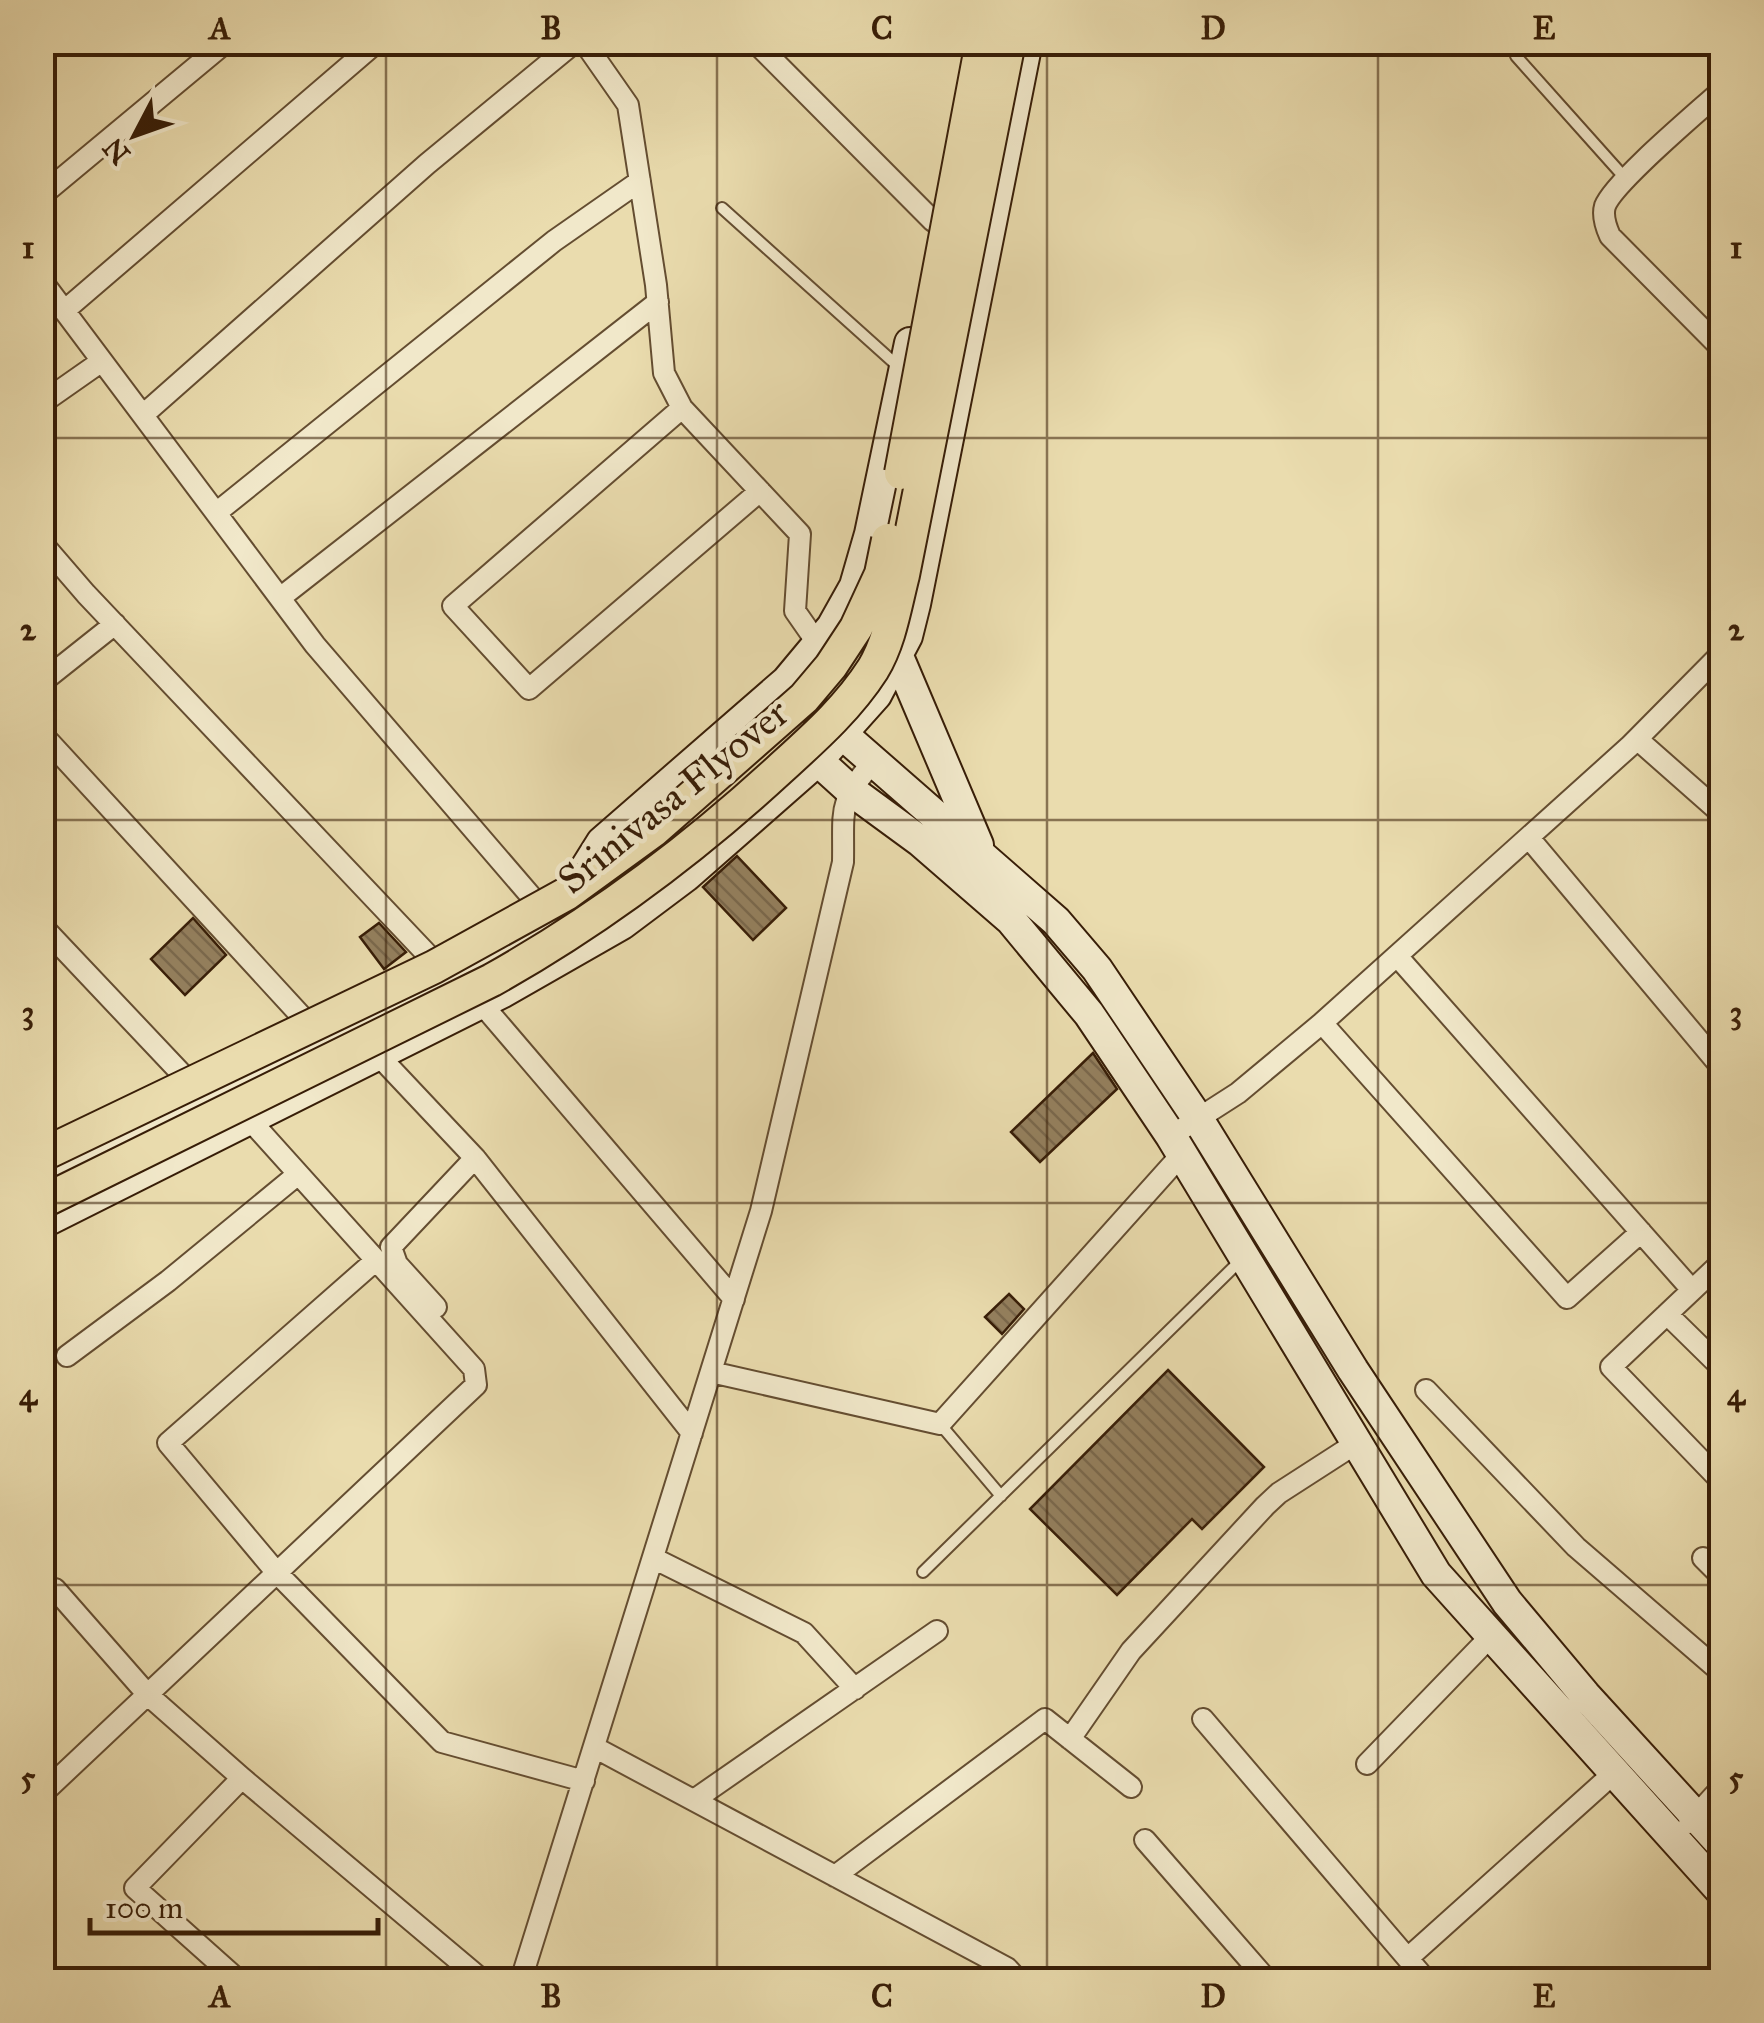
<svg xmlns="http://www.w3.org/2000/svg" width="1764" height="2023" viewBox="0 0 1764 2023" font-family="'IM FELL Great Primer',serif">
  <defs>
    <pattern id="building-back-hatch" width="6" height="6" patternUnits="userSpaceOnUse" patternTransform="scale(2.5)"><rect width="6" height="6" fill="#94805e"/><path d="M-1 5l2 2M0 0l6 6M5-1l2 2" fill="none" stroke="#7a684c"/></pattern>
  </defs>
  <rect width="100%" height="100%" fill="#eadcae"/>
  <filter id="stains"><feTurbulence type="fractalNoise" baseFrequency=".002" numOctaves="4"/><feColorMatrix values="0 0 0 0 .2 0 0 0 0 .09 0 0 0 0 .02 0 0 0 .5 -.17"/></filter>
  <radialGradient id="worn" r=".72"><stop offset=".6" stop-color="#630" stop-opacity="0"/><stop offset="1" stop-color="#630" stop-opacity=".3"/></radialGradient>
  <path fill="url(#building-back-hatch)" stroke="#371d07" stroke-width="2.5" d="M737,856l49,52 -33,32 -50,-53z
    M193,918l33,37 -41,40 -34,-36z
    M379,923l27,29 -22,17 -24,-32z
    M1093,1053l24,36 -77,73 -29,-30z
    M1009,1294l15,15 -22,25 -17,-17z
    M1168,1370l96,97 -62,62 -10,-10 -75,76 -87,-86z"/>
  <g fill="none" stroke-linecap="round" stroke-linejoin="round">
    <g stroke="#644d31" stroke-width="14">
      <path id="lane" d="M42,46l5,-4
        M1516,56l109,122
        M722,208l178,160
        M940,1424l61,72
        M923,1572l317,-311"/>
    </g>
    <g stroke="#644d31" stroke-width="24">
      <path id="street" d="M584,42l44,63 28,180 8,88 18,35 118,126 -5,77 23,33
        M755,42l178,179
        M1722,90c-24,22 -108,92 -117,116 -3,10 1,21 5,30l112,113
        M42,195l184,-153
        M42,281l273,364 233,271
        M64,311l313,-269
        M42,403l60,-42
        M682,408l-229,198 76,83 231,-198
        M143,415l284,-251 148,-122
        M216,513l338,-272 86,-60
        M42,543l44,51 358,378
        M280,598l378,-296
        M42,682l73,-58
        M42,734l273,297
        M1637,739l85,75
        M1529,838l193,230
        M42,926l155,164
        M1397,956l295,334
        M481,1003l253,296
        M1322,1023l245,275 74,-66
        M378,1055l97,103 217,275
        M1171,1136l67,-43 84,-70 308,-277 92,-93
        M375,1261l-207,182 109,130 165,169 142,39
        M1722,1262l-111,105 111,115
        M436,1307l-39,-43 -6,-17 84,-89
        M1667,1314l55,54
        M67,1356l101,-75 129,-106
        M711,1372l229,52 242,-270
        M1426,1390l150,157 146,126
        M653,1558l151,75 51,56
        M1703,1558l19,19
        M55,1589l93,106 94,83 -107,110 103,92
        M1203,1719l223,261
        M1070,1739l61,-88 134,-145 14,-13 76,-49
        M594,1747l413,221 11,12
        M1367,1764l124,-128
        M242,1778l240,202
        M42,1794l434,-409 -2,-16 -225,-250
        M694,1800l243,-169
        M1689,1823l33,-36
        M1145,1840l122,140
        M835,1876l210,-157 86,68
        M1408,1958l206,-185
        M521,1980l240,-769 82,-349c1,-52 -6,-59 30,-100"/>
    </g>
    <g stroke="#371d07" stroke-width="34">
      <path id="secondary" d="M897,654l81,191
        M785,684l271,237 41,48 101,150 155,251 154,232 78,93 137,150
        M805,749l44,40 71,52 91,79 78,94 82,122 265,438 286,318
        M42,1179l484,-240 26,-17 50,-80 185,-161 45,-54 23,-41 15,-52 40,-191
        M42,1223l461,-231 119,-68 64,-48 131,-115 59,-66 31,-59 8,-32 112,-562"/>
    </g>
    <use href="#lane" stroke="#f1e8ca" stroke-width="10"/>
    <use href="#street" stroke="#f1e8ca" stroke-width="20"/>
    <use href="#secondary" stroke="#f1e8ca" stroke-width="30"/>
    <g stroke="#371d07" stroke-width="36" stroke-linecap="butt">
      <path id="primary-bridge" d="M901,473l81,-431
        M42,1155l392,-188 132,-73 88,-64 150,-132 27,-32 25,-38 25,-54 7,-34
        M42,1202l450,-222c105,-59 200,-130 288,-211 34,-31 68,-61 93,-100 17,-28 22,-63 30,-94l106,-533"/>
    </g>
    <use href="#primary-bridge" stroke="#eadcae" stroke-width="32"/>
  </g>
  <path fill="none" stroke="#371d07" stroke-width="2.5" stroke-opacity="0.55" d="M386,42v1938M717,42v1938M1047,42v1938M1378,42v1938M42,438h1680M42,820h1680M42,1203h1680M42,1585h1680"/>
  <g text-anchor="middle" dominant-baseline="central" stroke-width="9" stroke-linejoin="round" paint-order="stroke">
    <g font-size="40" fill="#371d07" stroke="#f1e8ca">
      <text transform="translate(673 796) rotate(-39)">Srinivasa Flyover</text>
    </g>
  </g>
  <rect width="1764" height="2023" fill="none" stroke="#eadcae" stroke-width="110"/>
  <g transform="translate(135 135) rotate(229)" stroke="#f1e8ca" stroke-width="8" paint-order="stroke">
  <path d="M0-8L18 38L0 25L-18 38Z" fill="#371d07"/>
  <text y="-15" font-size="28" font-weight="bold" text-anchor="middle" fill="#371d07">N</text>
  </g>
  <path d="M90 1918v15h288v-15" fill="none" stroke="#371d07" stroke-width="5"/>
  <text x="105" y="1918" font-size="30" fill="#371d07" stroke="#f1e8ca" stroke-width="8" paint-order="stroke">100 m</text>
  <rect x="55" y="55" width="1654" height="1913" fill="none" stroke="#371d07" stroke-width="4"/>
  <g font-size="32" text-anchor="middle" font-weight="bold" fill="#371d07">
    <text x="220" y="39">A</text>
    <text x="551" y="39">B</text>
    <text x="882" y="39">C</text>
    <text x="1213" y="39">D</text>
    <text x="1544" y="39">E</text>
    <text x="28" y="258">1</text>
    <text x="1736" y="258">1</text>
    <text x="28" y="640">2</text>
    <text x="1736" y="640">2</text>
    <text x="28" y="1023">3</text>
    <text x="1736" y="1023">3</text>
    <text x="28" y="1405">4</text>
    <text x="1736" y="1405">4</text>
    <text x="28" y="1788">5</text>
    <text x="1736" y="1788">5</text>
    <text x="220" y="2007">A</text>
    <text x="551" y="2007">B</text>
    <text x="882" y="2007">C</text>
    <text x="1213" y="2007">D</text>
    <text x="1544" y="2007">E</text>
  </g>
  <rect width="100%" height="100%" filter="url(#stains)"/>
  <rect width="100%" height="100%" fill="url(#worn)"/>
</svg>
